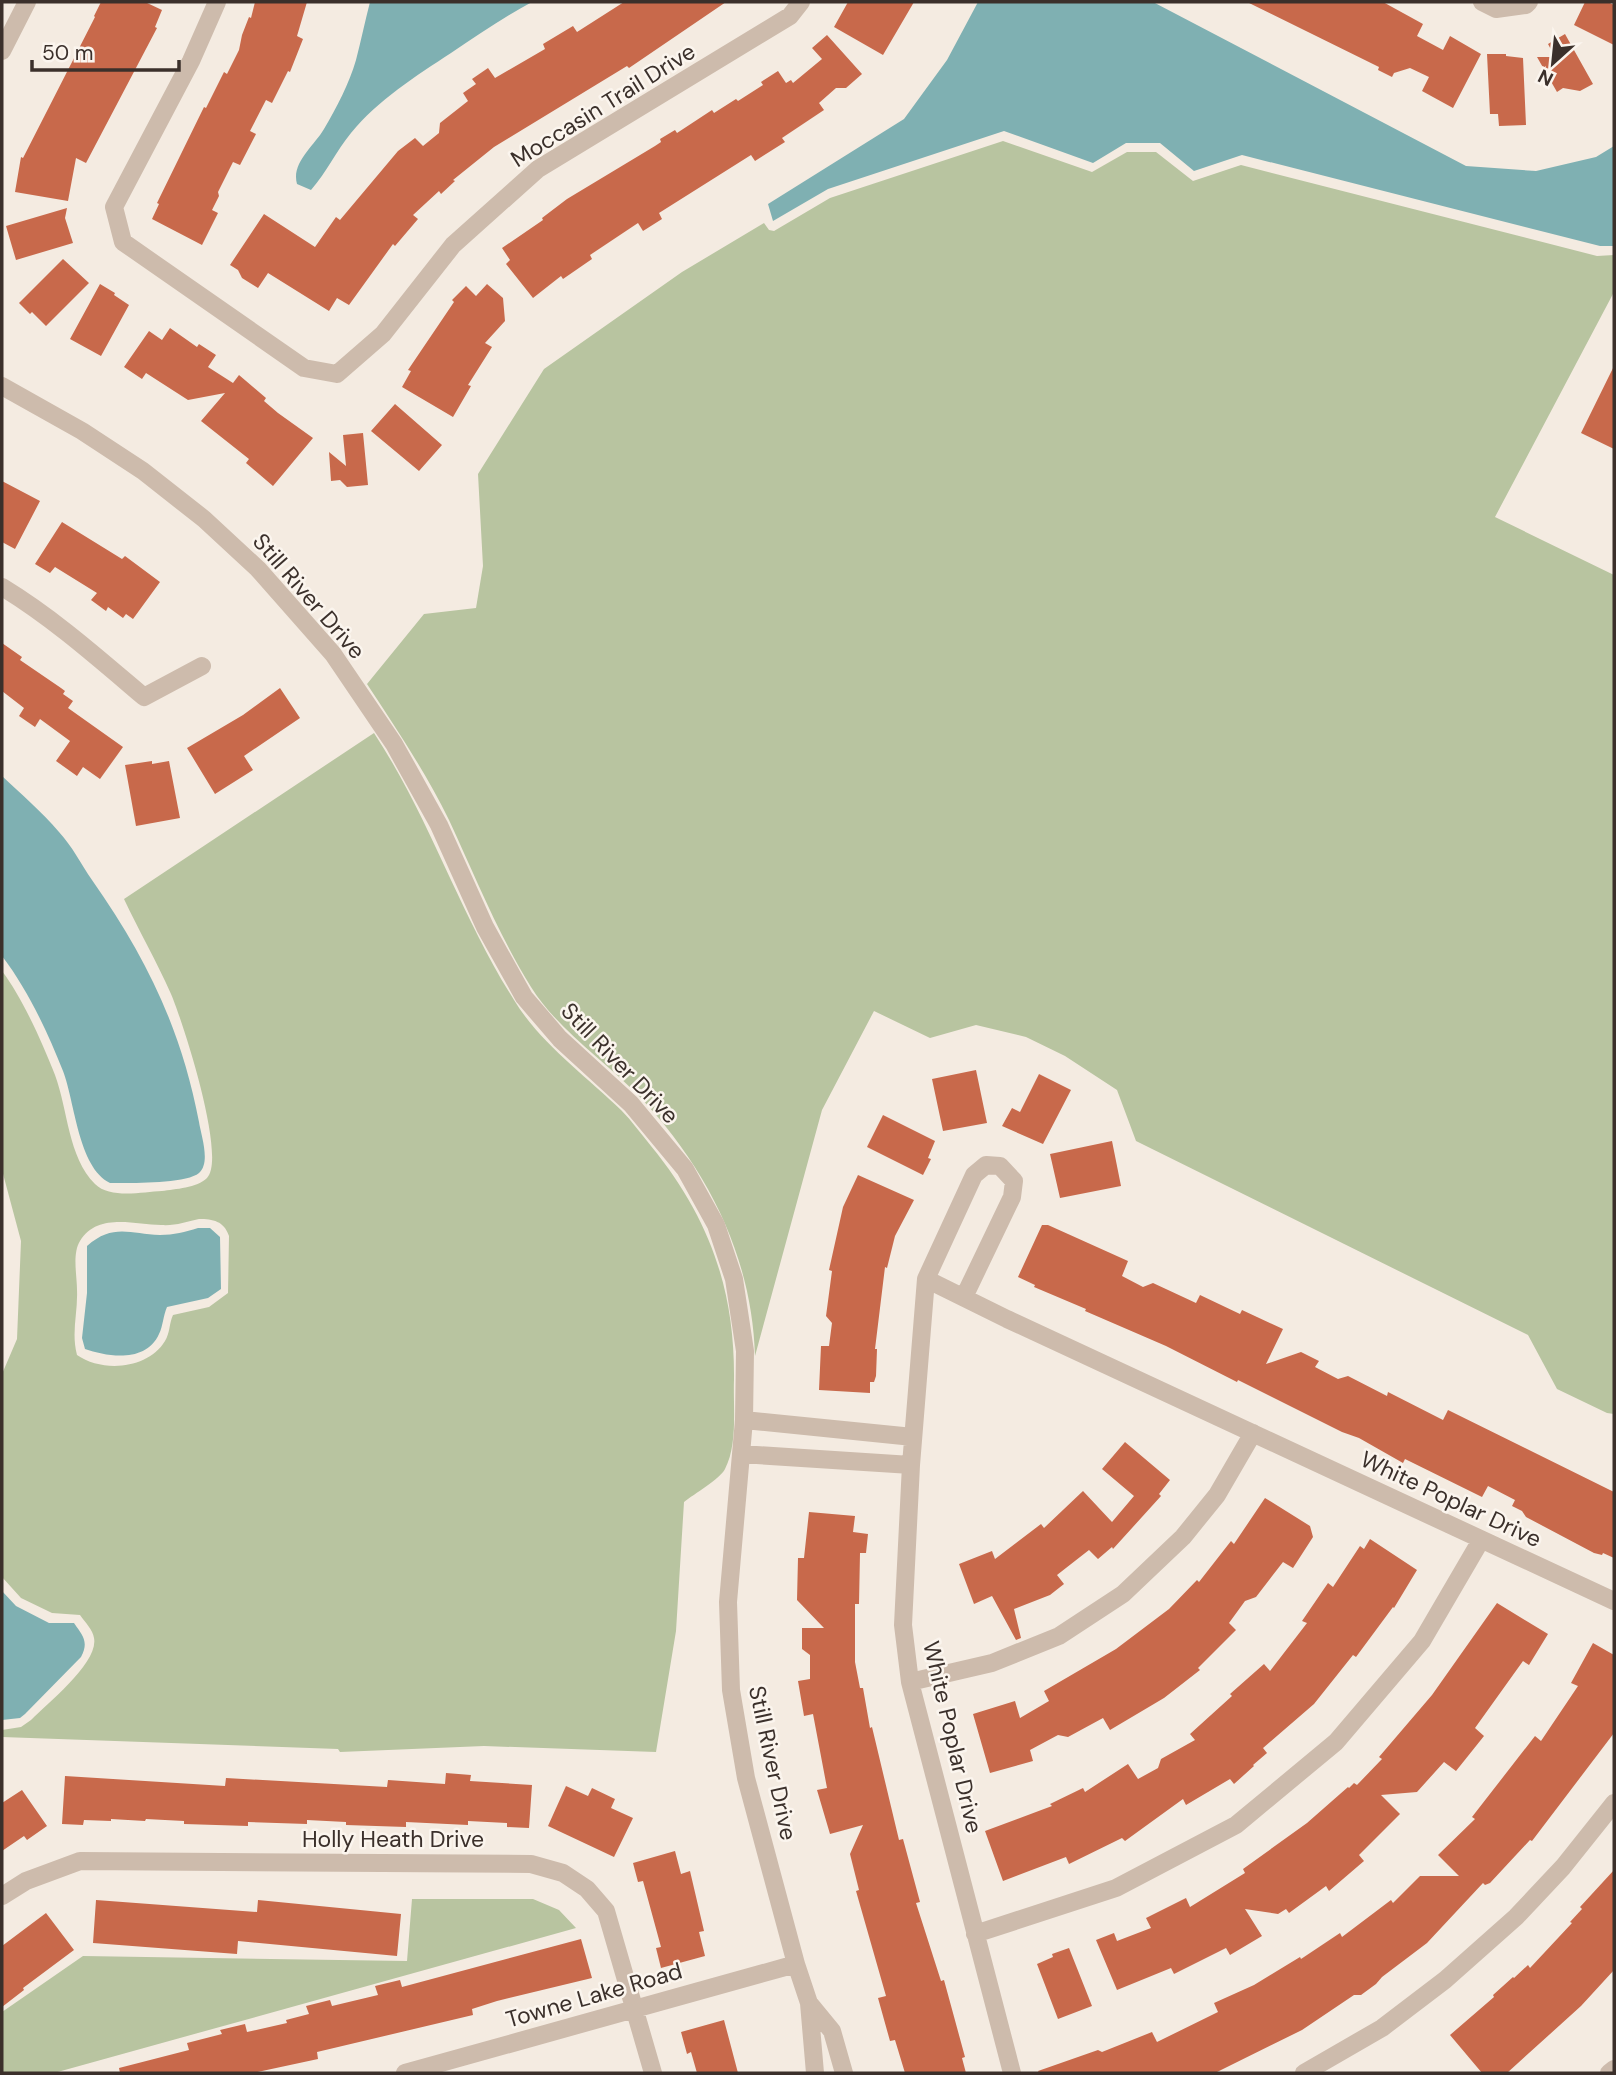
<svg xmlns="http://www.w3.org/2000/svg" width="1616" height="2075" viewBox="0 0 1616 2075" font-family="'DM Sans',sans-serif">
  <rect width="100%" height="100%" fill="#f4ebe1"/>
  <path fill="#b8c4a0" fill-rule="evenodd" d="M1003,141l89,31 35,-20h29l37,29 48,-16 356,91 17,-1v37l-119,225 119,58v839l-7,-1 -50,-24 -29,-54 -392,-194 -19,-51 -52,-34 -39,-19 -50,-12 -46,13 -56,-27 -52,99 -67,246c-3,-100 -48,-188 -116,-260 -35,-36 -81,-66 -108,-109 -33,-53 -56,-111 -82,-167 -23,-47 -53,-92 -82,-136l57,-70 52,-6 7,-42 -5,-92 66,-105 138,-97 82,-49 5,7 5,1 56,-33z
    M374,733c56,85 86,182 140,267 26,43 71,75 107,110 11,11 20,24 30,36 58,71 84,143 83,234 -1,27 4,64 -9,89 -5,10 -31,25 -41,33l-8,129 -20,121 -172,-6 -144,6 -2,-3 -336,-12v-7l19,-3 10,-7c17,-17 68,-58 63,-82 -1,-8 -9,-16 -14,-23l-28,-2 -31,-15 -19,-21v-203l15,-35 4,-98 -19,-71v-199c21,28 40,71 53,104 13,35 13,82 40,109 15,15 47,8 67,7 13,-2 35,-3 45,-13 20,-20 -24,-156 -36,-184 -14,-32 -32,-63 -47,-95zM199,1219c14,0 25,2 30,17l-1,57 -19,14 -36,8c-4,9 -3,18 -8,26 -17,28 -62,32 -88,14 -6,-23 1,-42 0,-65 0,-15 -5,-36 3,-49 18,-29 55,-16 81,-16 14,1 25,-3 38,-6z
    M412,1899h121l26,11 17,18 -522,145h-52v-61l81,-56 324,5z"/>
  <path fill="#7fb0b2" d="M370,2h162c-28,15 -54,33 -81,51 -35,23 -73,47 -100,80 -15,18 -24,39 -40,57l-14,-6c-6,-21 17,-38 27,-55 13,-22 25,-45 32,-69 5,-19 9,-39 14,-58z
    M978,2h175l313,164 70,5 60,-14 18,-11v100h-14l-358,-91 -48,16 -34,-28h-34l-33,20 -89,-32 -176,58 -55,32 -5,-17 136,-85 43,-59z
    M2,776c19,18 40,36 57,56 13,14 22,32 33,48 54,77 89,148 107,242 2,13 12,41 0,51 -13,11 -70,10 -89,10 -32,-16 -35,-81 -47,-112 -16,-40 -35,-81 -61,-115z
    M198,1228h12l10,9 1,52 -13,9 -41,9c-4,9 -4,19 -8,27 -13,29 -51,23 -74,15l-3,-11 5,-45v-47c26,-23 43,-12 73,-11 14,0 25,-3 38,-7z
    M2,1591l14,15 33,17h25c9,13 15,19 7,34l-56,57 -5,4 -18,2z"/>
  <path fill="#c8694b" d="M101,2h44l17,8 -7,17 2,1 -71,135 -10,-5 -8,43 -53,-9 6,-35 2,1 72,-141 -1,-1z
    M255,2h52l-10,34 6,3 -13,33 -2,-1 -16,32 -6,-3 -16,31 6,3 -16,31 -7,-3 -15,30 1,4 -7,14 6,3 -16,32 -50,-26 7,-15 -2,-1 47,-96 2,1 18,-36 3,2 12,-24 3,-15 7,-18 2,1z
    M624,2h102l-97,66 -2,-2 -133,81 -41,33 2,1 -14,13 -2,-3 -26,24 5,4 -23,27 -2,-2 -44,61 -12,-7 -8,13 -61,-38 -10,15 -16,-10 -4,-8 -8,-5 34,-51 51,33 21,-30 4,3 58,-69 17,-13 8,8 16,-13 1,-10 28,-22 -5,-8 13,-9 -4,-5 16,-11 7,10 50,-29 -2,-5 30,-18 4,6z
    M848,2h66l-31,53 -49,-28z
    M1247,2h136l40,22 -6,12 26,14 7,-14 31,18 -28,54 -31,-17 7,-14 -19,-9 -16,5 -2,4 -14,-7 1,-3z
    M1585,2h23l6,3v40l-40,-20z
    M1565,34l28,50 -13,7 -17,-3 -6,4 -20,-35h18l-7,-13z
    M827,35l35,39 -16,14h-10l-17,15 5,7 -42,28 3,4 -30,19 -4,-6 -92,58 3,6 -19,12 -5,-8 -48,32 2,4 -29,20 -2,-3 -28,22 -27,-34 4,-4 -8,-12 41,-28 -1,-2 25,-19 88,-53 6,-4 -1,-3 15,-9 2,3 35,-23 2,3 22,-14 2,2 25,-16 -2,-3 17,-11 8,12 5,-3 2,3 29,-24 -10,-11z
    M1487,54h19v2l17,2 3,67 -27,1 -1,-12h-8z
    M67,208l-2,10 8,25 -57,17 -10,-34z
    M63,259l26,24 -43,43 -14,-14 -2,2 -11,-11z
    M100,284l15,9 -1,2 15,10 -28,51 -31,-17z
    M487,284l16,14 2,23 -20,22 7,4 -24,38 3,1 -18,31 -51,-30 9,-16 -3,-1 46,-68 -2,-2 14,-14 10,10z
    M170,328l27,19 2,-3 17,11 -8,12 25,16 6,-8 27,23 -2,3 14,12 35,25 -40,48 -27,-23 3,-4 -48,-38 24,-28 -37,7 -42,-27 -4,6 -18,-12 25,-36 13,9z
    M1614,366v83l-33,-16z
    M395,404l47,41 -23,26 -48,-40z
    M363,433l5,52 -21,2 -7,-7 -9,1 -2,-29 17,14 -3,-31z
    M2,481l38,20 -25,48 -13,-7z
    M62,522l60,37 3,-3 35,26 -27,37 -7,-5 -3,4 -15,-11 -2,4 -15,-11 6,-7 -42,-26 -5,6 -15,-9z
    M2,643l20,14 -2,3 41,28 4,3 -2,3 10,7 -5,7 55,39 -23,32 -17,-12 -6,9 -21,-15 14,-20 -30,-22 -5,8 -16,-11 5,-8 -22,-17z
    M280,688l20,30 -56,38 9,14 -38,24 -28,-46 56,-33z
    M152,761v3l17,-3 11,57 -44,8 -11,-61z
    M976,1070l11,53 -44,8 -11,-52z
    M1039,1074l32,16 -28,54 -41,-18 10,-18 8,4z
    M883,1115l52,26 -7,17 3,1 -8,16 -56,-28z
    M1112,1141l9,45 -61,12 -10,-44z
    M858,1175l56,25 -19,36 -8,32 -2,-1 -10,82h2l-1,27 -2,6h-4v11l-51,-3 2,-44h8l3,-23 -6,-7 6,-45 -3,-1 14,-63z
    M1042,1225h6l80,36 -6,15 21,11 10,-4 43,20 4,-8 40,19 2,-4 41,19 -17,35 35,-12 18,9 -4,6 23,12 10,-3 39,20 1,-4 55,28 5,-10 166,82v66l-11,-5 -1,2 -8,-2 -68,-36 -4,-6 -10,-5 3,-6 -27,-14 -6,11 -77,-38 -2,4 -44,-25 -17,-6 -104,-52 -1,2 -71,-36 -81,-35 1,-2 -52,-22 1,-2 -17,-8z
    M1125,1442l45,38 -11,14 2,2 -48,53 -1,-2 -14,12 -9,-9 -32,25 7,9 -14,11 -36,14 7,29 -5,2 -24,-44 -18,8 -15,-40 33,-13 3,8 46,-35 3,4 39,-37 29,31 22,-26 -32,-27z
    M1265,1498l45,28 3,11 -20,31 -10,-6 -27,35 -11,4 -16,22 7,7 -38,38 2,2 -36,28 -54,32 -7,-12 -35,19 -10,-2 -28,15 3,11 -43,12 -17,-59 42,-13 5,17 29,-17 -5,-10 72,-42 53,-40 28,-29 2,2 32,-41 3,3z
    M809,1512l46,4 -2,16 15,2 -2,19h-6l-1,51h-4v58l5,26h3l7,40 2,-1 27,113 4,-1 17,63 -4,1 25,78 3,-1 21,77 -3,1 4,15h-61l-10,-33 -5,1 -12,-43 8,-2 -30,-105 3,-1 -9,-36 13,-29 -33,9 -13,-44 10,-2 -14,-74 -9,2 -6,-35 12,-2v-24l-8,-6v-21h22l-27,-28 1,-42h6z
    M1370,1539l47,31 -23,38 -1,-1 -37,50 -3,-2 -39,49 -51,44 4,5 -14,12 1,1 -20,18 -4,-5 -44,26 -3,-6 -58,42 -3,-3 -53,26 -3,-7 -63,24 -18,-50 67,-25 -2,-2 33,-16 2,4 43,-28 10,15 20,-11 3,-9 34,-19 -5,-6 42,-38 -2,-2 34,-30 6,7 37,-48 -5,-2 26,-38 5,4 27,-41 4,3z
    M1497,1603l51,31 -19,31 -6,-4 -48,67 9,8 -28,35 -12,-9 -27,30 -36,3 19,19 -41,41 5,6 -35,30 -3,-5 -37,27 -3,-4 -8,5 -33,-5 17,27 -32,19 -4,-7 -52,26 -3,-6 -54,22 -21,-50 18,-7 3,8 34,-13 -5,-10 40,-20 4,9 55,-34 -2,-4 64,-46 41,-36 1,1 5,-5 3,2 25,-26 -3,-2 53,-62z
    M1593,1643l21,12v78l-82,108 -2,-1 -40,43 -5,2 -2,-2 -56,60 -45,34 -6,7 -15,11h-7l-52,35 -87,43h-176l-1,-2 60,-21 4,2 50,-20 5,10 61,-30 -4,-9 40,-18 46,-28 1,2 39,-26 2,4 49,-37 2,3 27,-27h39l-21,-21 37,-36 -3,-2 63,-81 6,5 37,-55 -7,-3z
    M446,1773l25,2 -1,6 62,4 -3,43 -22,-1v-4l-39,-2v4l-62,-3v5l-60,-2v-3l-39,-2v4l-59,-2v4l-64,-2v-3l-38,-2 -1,2 -34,-2v2l-27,-1 -1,5 -21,-1 3,-48 160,10 1,-8 161,9 1,-7 57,4z
    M566,1786l22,10 4,-8 23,11 -4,9 22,10 -19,39 -66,-31z
    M22,1790l25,36 -20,14 -3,-4 -22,15v-48z
    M675,1851l6,23 9,-3 14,60 -5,1 6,24 -44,12 -5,-20 5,-1 -18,-66 -5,1 -5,-19z
    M1614,1870v100l-33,36 -74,67h-25l-32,-38 44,-38 -1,-2 20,-18 1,1 14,-13 2,3 42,-45 -2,-1 12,-13 -2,-2z
    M96,1900l161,12 1,-12 143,14 -4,42 -159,-15 -1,13 -144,-11z
    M46,1913l28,37 -51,38 1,2 -22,17v-61z
    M581,1939l11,39 -95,23 -25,8 1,6 -156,37 1,7 -65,14h-133l-1,-5 70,-18 -2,-7 35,-9 -2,-4 25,-6 2,8 40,-9 -1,-3 23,-6 -3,-8 24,-6 2,6 46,-11 -3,-9 25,-6 2,7z
    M1069,1948l23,58 -34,13 -21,-55 16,-7 -1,-3z
    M724,2020l14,53h-41l-6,-21 -4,2 -6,-22z"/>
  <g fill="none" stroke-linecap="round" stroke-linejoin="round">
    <path stroke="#cdbbac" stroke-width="18" d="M217,2l-26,59 -77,146 9,35 181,126 33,6 46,-40 70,-89 85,-76 252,-153 11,-14
      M1482,2l14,7 30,-4 3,-3
      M2,51l25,-49
      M2,386l80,45 61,40 61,48 54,50 75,85 61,90 45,81 46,102 39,70 36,42 71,65 54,65 31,56 18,54 11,72 -1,69 -16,182 3,88 15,88 50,186 13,39 6,70
      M2,587c51,31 96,71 142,110l58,-31
      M926,1279l81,40 607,282
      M964,1297l48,-100 2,-16 -14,-15 -14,-1 -12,10 -48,104 -15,186 -8,160 7,57 102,391
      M744,1420l169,17
      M741,1454l170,11
      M910,1682l82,-19 67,-27 64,-42 60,-57 34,-42 36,-62
      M2,1896l24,-15 54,-20 451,3 32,9 24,16 19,22 47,162
      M975,1934l141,-46 120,-63 100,-83 86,-101 59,-101
      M809,2003l23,28 12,42
      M405,2073l391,-109
      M1304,2073l78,-45 63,-48 71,-63 47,-50 51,-64
      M1609,2073l5,-4"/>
  </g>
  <g text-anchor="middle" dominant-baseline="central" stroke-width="5" stroke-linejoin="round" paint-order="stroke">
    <g font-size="23" fill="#3b302b" stroke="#fbf5ee">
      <text transform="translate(603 105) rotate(-32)">Moccasin Trail Drive</text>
      <text transform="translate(309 596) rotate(49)">Still River Drive</text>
      <text transform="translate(620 1063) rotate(46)">Still River Drive</text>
      <text transform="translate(1451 1499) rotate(25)">White Poplar Drive</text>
      <text transform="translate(953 1737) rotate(77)">White Poplar Drive</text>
      <text transform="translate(773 1763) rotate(78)">Still River Drive</text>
      <text x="393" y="1839">Holly Heath Drive</text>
      <text transform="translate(594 1995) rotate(-16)">Towne Lake Road</text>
    </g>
  </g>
  <rect width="1616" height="2075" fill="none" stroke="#3b302b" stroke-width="7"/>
  <g transform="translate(1553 63) rotate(207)" stroke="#fbf5ee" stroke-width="5" paint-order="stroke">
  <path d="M0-5L12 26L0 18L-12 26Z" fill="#3b302b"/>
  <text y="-10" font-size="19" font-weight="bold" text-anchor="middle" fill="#3b302b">N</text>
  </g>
  <path d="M32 60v10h147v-10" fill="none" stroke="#3b302b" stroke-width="3.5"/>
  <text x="42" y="60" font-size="21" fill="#3b302b" stroke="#fbf5ee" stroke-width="5" paint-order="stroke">50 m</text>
</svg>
